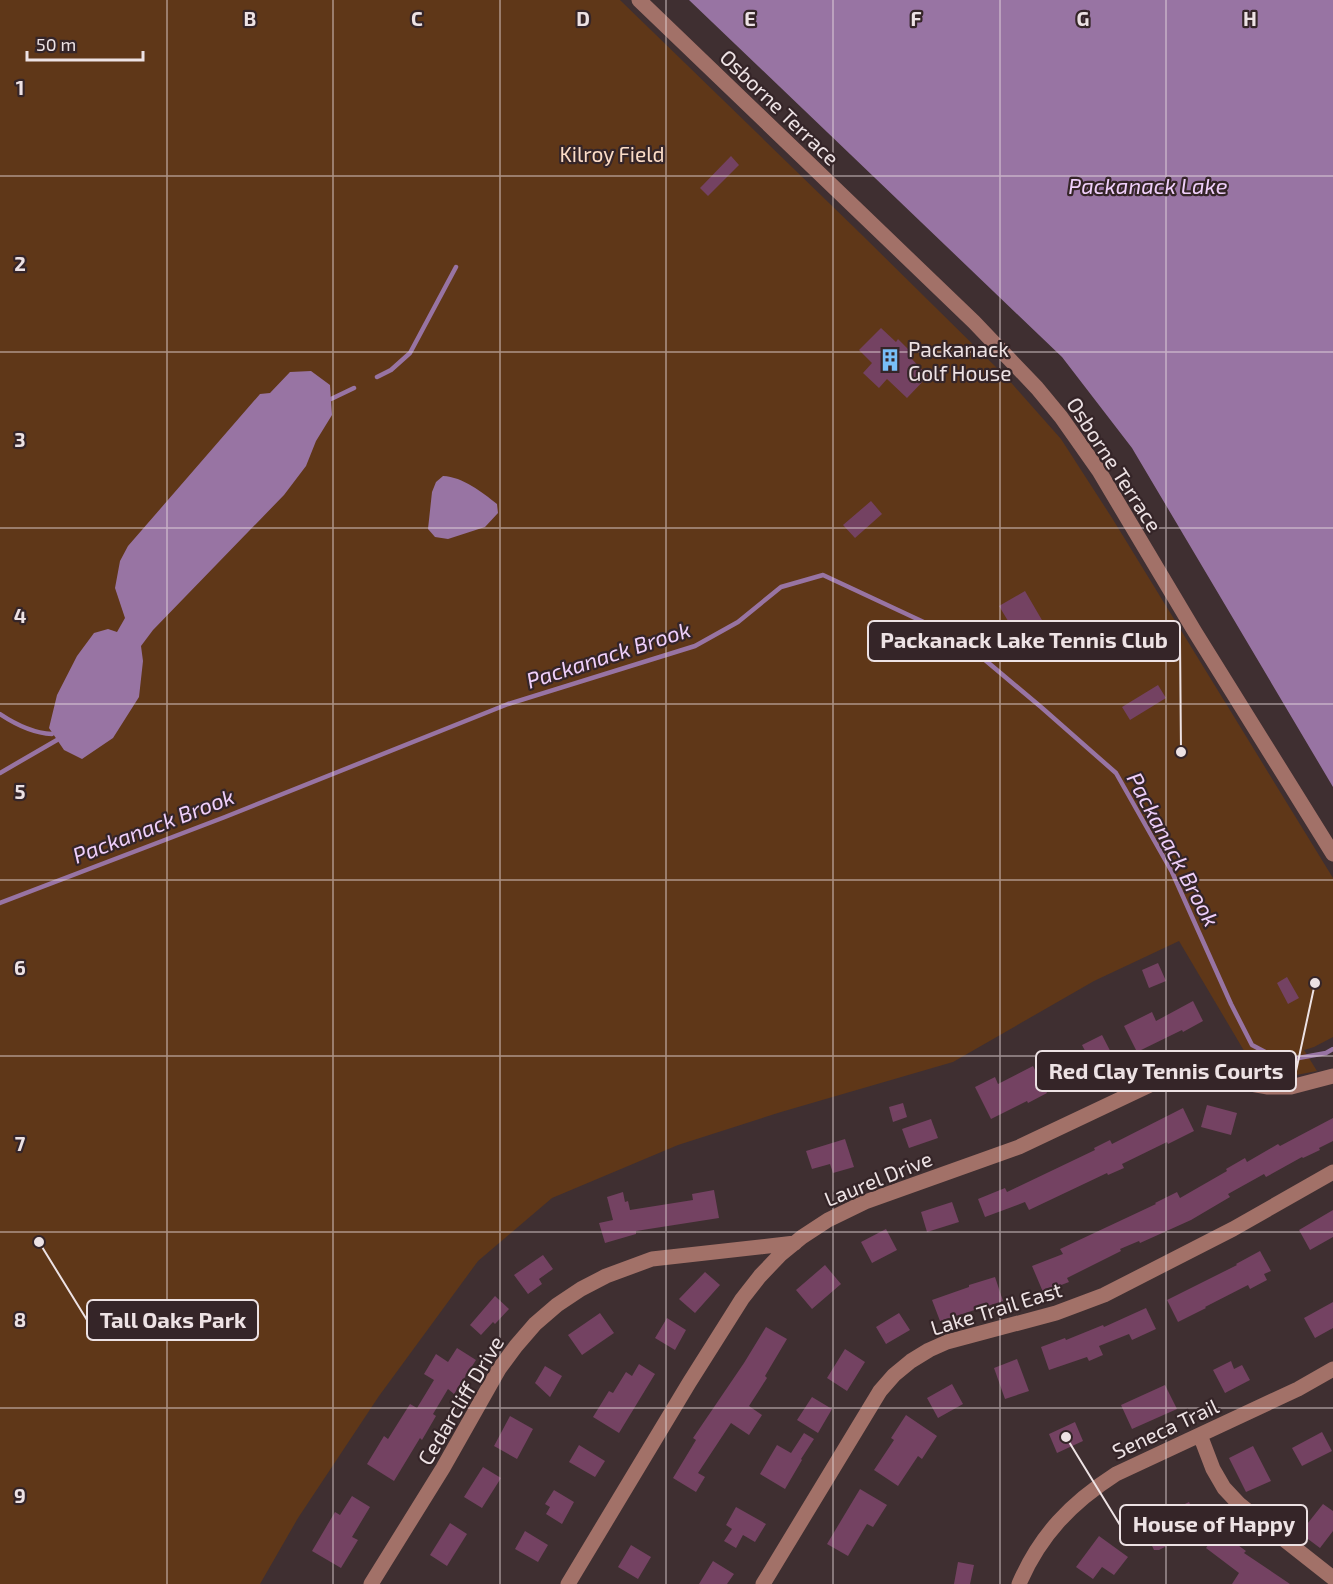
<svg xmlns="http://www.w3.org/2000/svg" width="1333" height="1584" viewBox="0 0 1333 1584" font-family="'Exo 2',sans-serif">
  <rect width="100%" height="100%" fill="#3f2f31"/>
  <path fill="#5f3718" d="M0,0h620l242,235 145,143 54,61 51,79 221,360v159l-19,10 -10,3 13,21 -31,6 -27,-1 -80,-135 -85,40 -141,81 -172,50 -103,33 -126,53 -74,63 -99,135 -81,122 -38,66h-260z"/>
  <path fill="#9874a3" d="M689,0h644v787l-201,-339 -70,-91z
    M311,371l19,14 2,30 -16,26 -10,25 -22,29 -131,135 -12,16 2,15 -4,36 -26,41 -31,21 -18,-9 -15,-22 8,-33 20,-39 17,-23 14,-4 9,3 8,-14 -10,-30 5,-27 8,-15 132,-152 10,-1 20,-21z
    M443,476c20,1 39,16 54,28l1,9 -13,14 -37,12 -13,-2 -7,-8 4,-37 4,-10z"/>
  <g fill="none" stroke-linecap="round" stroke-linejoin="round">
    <path stroke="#9874a3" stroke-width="4.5" d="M377,377l14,-7 19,-17 46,-86
      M331,399l23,-11
      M0,714c15,10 34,19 52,20
      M0,773l57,-33
      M0,903l225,-86 283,-113 187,-58 43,-24 43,-35 42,-12 137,64 81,68 75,66 56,99 59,132 21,41 30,16 44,-8 7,-4"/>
  </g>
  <path fill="#744262" d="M731,156l8,9 -31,31 -8,-8z
    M881,328l15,14 2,-3 14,14 -3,3 19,20 -21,22 -20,-19 -8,9 -16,-15 9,-10 -13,-13z
    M871,501l11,13 -27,24 -12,-13z
    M1025,591l28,48 -25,15 -29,-48z
    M1158,685l8,13 -36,22 -8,-13z
    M1158,963l8,18 -17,7 -7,-18z
    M1287,977l12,21 -11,6 -11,-21z
    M1193,1001l10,20 -20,11 -1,-2 -45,22 -13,-26 28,-14 4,9z
    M1102,1035l18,35 -20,10 -18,-35z
    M1033,1066l14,27 -19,10 -1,-2 -36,18 -16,-32 20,-10 3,7z
    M903,1103l4,14 -14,5 -4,-15z
    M1207,1105l30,8 -6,22 -30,-8z
    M1183,1108l11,23 -26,13 -1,-2 -45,22 2,4 -16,7 -1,-2 -78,37 -4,-8 -40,15 -7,-18 27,-11 2,4 88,-42 -1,-2 16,-8 2,4z
    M1333,1118v23l-14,7 1,2 -17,8 -1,-1 -36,20 -2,-3 -36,20 2,3 -39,23 -51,23 -1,-2 -19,8 1,2 -54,27 2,4 -26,10 -11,-26 31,-12 -3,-5 96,-45 -1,-1 22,-11 3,6 47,-27 -1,-2 19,-11 2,4 31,-18 2,2z
    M931,1119l7,19 -29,10 -7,-19z
    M845,1139l9,28 -21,6 -3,-9 -18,5 -6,-18z
    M714,1190l5,28 -83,13v3l-31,9 -6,-20 14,-3 -6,-23 16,-5 2,10 3,-1 2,9 63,-10 -1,-6z
    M952,1202l7,20 -32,10 -6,-20z
    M1333,1210v27l-23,13 -11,-20z
    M886,1229l11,21 -25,13 -11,-21z
    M1260,1251l11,20 -7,3 3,6 -17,9 -2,-4 -43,22 1,1 -28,14 -11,-22 70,-35 -1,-1z
    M543,1255l10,14 -14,10 3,5 -14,10 -14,-19z
    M825,1265l16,19 -29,25 -16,-19z
    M705,1272l15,13 -25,28 -16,-14z
    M995,1277l8,24 -63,20 -8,-21 37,-13v-2z
    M495,1296l14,13 -14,15 -2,-2 -12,13 -11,-10z
    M1333,1302v26l-18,10 -11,-20z
    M1146,1308l10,21 -24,11 -3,-6 -30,12 4,9 -14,6 -2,-4 -38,13 -8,-23 24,-9 1,2 37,-15 1,2z
    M600,1313l14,20 -32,22 -14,-20z
    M899,1313l11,17 -24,14 -10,-17z
    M667,1318l19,12 -11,20 -20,-12z
    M766,1327l21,12 -22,37 2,2 -18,28 13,9 -13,20 -18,-12 -33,50 7,4 -9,15 -23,-14 23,-38 -3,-2 51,-75z
    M457,1348l19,12 -22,34 -6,-5 -15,25 3,2 -14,24 -2,-2 -26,43 -27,-17 17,-28 4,3 22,-35 7,4 17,-28 -10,-6 12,-20 12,8z
    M845,1349l20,13 -18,29 -20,-13z
    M1017,1359l12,32 -24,8 -11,-31z
    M1231,1361l3,8 8,-4 8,15 -25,13 -12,-23z
    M639,1364l16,10 -36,59 -26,-16 16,-26 4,2 13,-21 6,4z
    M545,1366l17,10 -12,21 -15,-14z
    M952,1384l11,20 -25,14 -11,-20z
    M1165,1385l12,24 -45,20 -11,-24z
    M812,1397l20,12 -14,24 -21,-13z
    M906,1415l31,21 -15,23 -4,-3 -20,30 -24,-16 20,-30 -3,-2z
    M510,1416l23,13 -16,30 -23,-13z
    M1075,1422l8,19 -26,12 -8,-19z
    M1322,1432l10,19 -30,15 -10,-18z
    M804,1433l10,6 -13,20 1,1 -17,29 -25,-15 17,-29 14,8z
    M579,1445l26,16 -10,16 -26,-15z
    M1253,1446l18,35 -25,11 -17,-34z
    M483,1467l18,11 -19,30 -18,-11z
    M860,1489l27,16 -14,22 -6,-3 -19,32 -21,-12z
    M554,1490l20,12 -12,22 -16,-10 4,-7 -5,-3z
    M352,1496l18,11 -18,30 6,3 -17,28 -29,-17 23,-39 5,3z
    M1189,1502l7,14 -14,7 6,12 -29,15h-5l-12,-25z
    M1323,1504l10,7v20l-13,17 -20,-15z
    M736,1507l30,17 -11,18 -12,-7 -7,13 -12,-7 8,-12 -6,-4z
    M450,1523l17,11 -20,32 -17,-11z
    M525,1531l23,14 -10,17 -23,-13z
    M1219,1531l27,20 -2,2 46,31h-58l7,-11 -33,-25z
    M1099,1536l29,21 -14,18 -12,-8 -9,12 -17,-12z
    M631,1545l20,12 -13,22 -20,-12z
    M713,1561l21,13 -7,10h-28z
    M958,1562l16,3 -4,19h-16z"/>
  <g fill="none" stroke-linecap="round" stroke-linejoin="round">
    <path stroke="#a27168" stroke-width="15" d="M639,0l335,322 63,66 24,29 38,54 96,161 138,222
      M1200,1435l13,34 11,19 15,16 94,74
      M371,1584l72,-116 56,-99 17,-23 19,-22 22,-19 24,-16 25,-13 46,-17 143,-16
      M568,1584l121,-201 53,-84 18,-23 20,-21 22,-18 26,-17 37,-18 154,-55 150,-71 14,-5 14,-2 13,2 35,12 23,4h23l42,-11
      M763,1584l117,-193 14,-16 17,-14 18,-11 18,-8 109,-29 48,-18 129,-66 100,-57
      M1019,1584c21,-49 52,-81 97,-110l182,-85 35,-20"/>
  </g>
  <path fill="none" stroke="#ede2e4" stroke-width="1.5" stroke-opacity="0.55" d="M167,0v1584M333,0v1584M500,0v1584M666,0v1584M833,0v1584M1000,0v1584M1166,0v1584M0,176h1333M0,352h1333M0,528h1333M0,704h1333M0,880h1333M0,1056h1333M0,1232h1333M0,1408h1333"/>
  <defs>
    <g id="building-bare" transform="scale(1.8)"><path d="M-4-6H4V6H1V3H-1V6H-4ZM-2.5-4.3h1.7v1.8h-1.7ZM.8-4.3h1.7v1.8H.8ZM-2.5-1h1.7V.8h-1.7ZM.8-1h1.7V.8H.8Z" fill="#78bff8" stroke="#352528" stroke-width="2.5" paint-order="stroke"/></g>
  </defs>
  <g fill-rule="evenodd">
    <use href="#building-bare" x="890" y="360"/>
  </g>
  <g text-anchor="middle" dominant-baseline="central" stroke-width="4.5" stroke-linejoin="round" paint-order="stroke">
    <g font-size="21" fill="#ede2e4" stroke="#352528">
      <text transform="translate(780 107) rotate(44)">Osborne Terrace</text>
      <text transform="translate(1115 464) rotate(57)">Osborne Terrace</text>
      <text transform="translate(878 1178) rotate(-22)">Laurel Drive</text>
      <text transform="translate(996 1308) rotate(-17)">Lake Trail East</text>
      <text transform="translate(460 1400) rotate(-59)">Cedarcliff Drive</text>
      <text transform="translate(1165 1428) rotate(-25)">Seneca Trail</text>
    </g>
    <g font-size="21" fill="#fbdcc7" stroke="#352528">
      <text x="612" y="153">Kilroy Field</text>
    </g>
    <g font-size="21" fill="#ede2e4" stroke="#352528" text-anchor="start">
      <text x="908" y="348">Packanack<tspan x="908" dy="24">Golf House</tspan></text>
    </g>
    <g font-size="22" font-style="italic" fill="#efcffa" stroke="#352528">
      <text x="1148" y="185">Packanack Lake</text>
      <text transform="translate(608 654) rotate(-18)">Packanack Brook</text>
      <text transform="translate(153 825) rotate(-21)">Packanack Brook</text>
      <text transform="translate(1174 849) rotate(62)">Packanack Brook</text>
    </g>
  </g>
  <g font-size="20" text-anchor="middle" font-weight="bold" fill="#ede2e4" stroke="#352528" stroke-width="4.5" stroke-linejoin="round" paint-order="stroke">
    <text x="250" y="26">B</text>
    <text x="417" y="26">C</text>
    <text x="583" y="26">D</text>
    <text x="750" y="26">E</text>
    <text x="916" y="26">F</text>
    <text x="1083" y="26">G</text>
    <text x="1250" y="26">H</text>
    <text x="20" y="95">1</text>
    <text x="20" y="271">2</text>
    <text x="20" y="447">3</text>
    <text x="20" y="623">4</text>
    <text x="20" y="799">5</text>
    <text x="20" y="975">6</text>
    <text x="20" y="1151">7</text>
    <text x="20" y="1327">8</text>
    <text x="20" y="1503">9</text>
  </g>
  <path fill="none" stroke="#ede2e4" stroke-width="2" d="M1181 752L1180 641M1315 983L1296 1071M39 1242L87 1320M1066 1437L1120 1525"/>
  <g fill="#ede2e4" stroke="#352528" stroke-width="2">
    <circle cx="1181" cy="752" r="6"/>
    <circle cx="1315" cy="983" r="6"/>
    <circle cx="39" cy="1242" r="6"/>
    <circle cx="1066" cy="1437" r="6"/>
  </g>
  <g fill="#352528" stroke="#ede2e4" stroke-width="2">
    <rect x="868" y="621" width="312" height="40" rx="6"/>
    <rect x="1036" y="1051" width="260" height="40" rx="6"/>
    <rect x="87" y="1300" width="171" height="40" rx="6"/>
    <rect x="1120" y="1505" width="187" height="40" rx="6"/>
  </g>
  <g font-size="22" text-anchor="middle" font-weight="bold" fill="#ede2e4">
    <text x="1024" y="648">Packanack Lake Tennis Club</text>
    <text x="1166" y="1079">Red Clay Tennis Courts</text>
    <text x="173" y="1328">Tall Oaks Park</text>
    <text x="1214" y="1532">House of Happy</text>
  </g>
  <path d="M27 51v9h116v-9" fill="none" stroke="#ede2e4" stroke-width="3"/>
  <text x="36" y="51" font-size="18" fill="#ede2e4" stroke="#352528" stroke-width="4.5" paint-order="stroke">50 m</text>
</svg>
